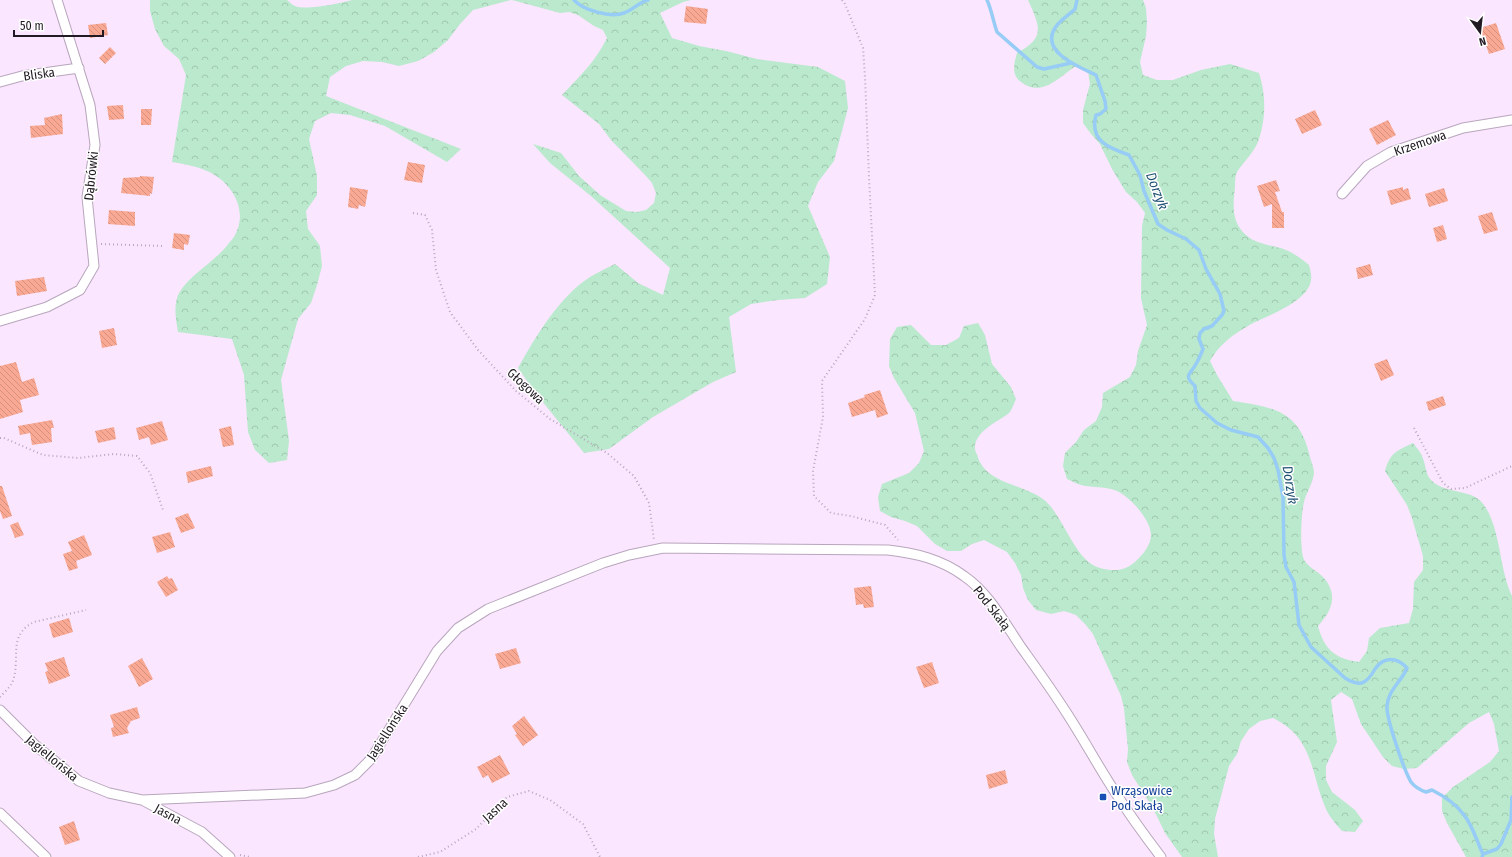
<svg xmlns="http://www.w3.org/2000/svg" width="1512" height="857" viewBox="0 0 1512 857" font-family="'Fira Sans Condensed',sans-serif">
  <defs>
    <pattern id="forest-crowns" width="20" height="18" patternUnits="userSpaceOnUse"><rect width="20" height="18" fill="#bae9cd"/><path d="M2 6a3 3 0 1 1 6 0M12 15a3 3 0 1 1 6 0" fill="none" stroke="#a0c7b0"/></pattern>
    <pattern id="building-back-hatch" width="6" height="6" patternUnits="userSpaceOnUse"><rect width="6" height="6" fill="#f9a893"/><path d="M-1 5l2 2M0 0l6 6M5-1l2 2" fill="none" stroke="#d5907e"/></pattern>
  </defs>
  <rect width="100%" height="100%" fill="#fae6fe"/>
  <path fill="url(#forest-crowns)" d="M150,0h137c3,2 5,5 8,6 10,5 46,-3 57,-6h159l-38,10 -13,14 -12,16 -14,12 -16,9 -19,5 -17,-4 -19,-1 -17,5 -16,11 -4,19 135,53 -14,13 -62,-36 -35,-11 -19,-2 -16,8 -6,18 8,37v19l-11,16 2,18 12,17 2,20 -5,19 -6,18 -13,16 -17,61 8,61 -2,19 -18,3 -14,-13 -7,-18 -4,-57 -12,-36 -54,-7c-2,-12 -5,-27 1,-39 11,-18 33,-30 46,-45 3,-4 9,-10 11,-15 12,-24 -5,-52 -29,-62 -11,-5 -23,-7 -35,-9l14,-87 -7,-16 -15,-13 -9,-17 -5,-18z
    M512,0h179l-8,2 -23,11 12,25 27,8 27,5 31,8 61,8 27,14 3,27 -14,53 -16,21 -10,24 22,51 -3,27 -22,14 -27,2 -27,4 -22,13 7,55 -23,10 -60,35 -44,32 -25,4c-22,-28 -46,-55 -66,-85 18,-32 41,-71 72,-91 8,-5 17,-9 25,-13l23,19 25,12 7,-27 -79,-72 -41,-33 -17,-19 28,9 18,23 21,19 26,16 11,1 9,-2 8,-7 2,-10 -4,-10 -6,-7 -35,-36 -12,-16 -37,-29c17,-18 34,-34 45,-57l-4,-8 -9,-4 -16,-11 -9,-3 -9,1z
    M1028,0h115l3,8 1,15 -1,13 -6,26 3,13 14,5h16l28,-10 29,-6 29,9c7,22 7,44 0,66 -4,13 -15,22 -22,33 -2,4 -2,11 -2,15 -2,18 -4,35 11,48 11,10 27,10 40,15 9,4 16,9 23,15 1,4 3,11 2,15 -3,23 -46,36 -63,46 -16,9 -29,19 -38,35l7,14 16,26c39,6 65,9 76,52 1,6 5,14 5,20 -1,10 -8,20 -10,29 -3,12 -4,43 -1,55 2,9 15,14 21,21 15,18 7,34 -6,48 6,23 17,33 41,36l8,-11 2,-13 11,-10 29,-5 4,-14 1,-27 9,-12v-14l-11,-38 -5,-13 -22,-34c5,-18 11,-20 28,-28 3,4 7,8 9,13 4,8 3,19 10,25 15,14 41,7 52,24 17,24 15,64 28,91v261h-46l-19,-34 -5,-12v-13l11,-11 37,-25 9,-11 -5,-27 -5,-12 -20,11 -52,45 -13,1 -12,-3 -9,-9 -22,-33 -9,-25 -11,-7 -10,8 6,42 -11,24v14l6,12 23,18 8,11 -8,11 -13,-1c-6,-7 -12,-13 -16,-22 -16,-37 -12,-71 -53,-91l-13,3 -11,8 -8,12 -4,13 -8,12 -14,53 -1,15 4,23h-36l-17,-24 -11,-23 -22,-35 -5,-13 1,-13 -4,-41 -3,-12 -28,-62 -8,-10 -9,-9 -12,-4 -13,3 -15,-4 -8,-10 -5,-12 -2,-13 -6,-12 -8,-11 -23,-12 -12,4 -11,7h-14l-12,-7 -18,-18 -12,-5 -14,-4 -11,-6 -2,-14 4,-13 27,-11 10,-10 5,-12 -9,-38 -21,-35 -5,-12 1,-27 7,-12 14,-2 20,20h15l13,-7 5,-12 14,-3 7,12 7,29 19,23 5,12c-2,4 -4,11 -7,14 -11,9 -35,18 -34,36 0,3 3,6 3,9 10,26 45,26 65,41 21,16 31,62 57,69 15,4 27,3 38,-9 6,-6 13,-15 13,-24 0,-15 -21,-38 -34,-44 -11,-5 -24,-3 -36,-6 -4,-1 -9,-4 -14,-6l-4,-13 2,-13 11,-11 8,-12 12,-9 6,-14 1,-14 27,-16 6,-12 2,-14 9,-26 -6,-27 1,-72 3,-13 -8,-11 -11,-10 -14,-23 -12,-25 -9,-10 -8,-11v-13l7,-26 -2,-13 -12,-5c-17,11 -34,32 -55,16 -10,-7 -7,-19 -4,-29 29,-16 23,-26 11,-53z"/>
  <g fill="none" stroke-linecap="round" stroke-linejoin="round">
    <path stroke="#96ccf5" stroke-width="3.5" d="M574,0c9,10 36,18 50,13 9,-3 15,-11 24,-13
      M987,0c5,11 6,21 10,32l40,35 7,2 27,-6
      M1077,0l-2,9c-6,6 -16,12 -20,19 -15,24 24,39 41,47l9,26 1,8 -6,5 -4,1c-7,26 13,33 33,40l11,20 4,16 14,33 9,6 19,9 13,11 7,19 14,25 4,17 -2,4 -10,11 -8,3 -4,4 -1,6 4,10c-2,5 -4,10 -7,15 -6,11 -13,11 -1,22l1,15 4,7 17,15 14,7 27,7 10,11 6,10 4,12 5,27 1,58 2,12 8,15 5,43 12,22 34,31c16,10 22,5 30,-9 9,-13 22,-12 32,-1 -5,13 -19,22 -20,38 -1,12 17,64 24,76 3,4 9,8 15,10l6,-2c12,6 24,14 32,25 8,9 13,27 19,39l-1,3
      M1483,854l14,-5 4,-5 10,-24 1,-23"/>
  </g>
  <path fill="url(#building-back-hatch)" d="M686,6l22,3 -2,15 -22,-2z
    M106,23l2,12 -18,3 -2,-13z
    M1496,23l9,26 -16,5 -9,-26z
    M110,47l6,6 -11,11 -6,-6z
    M123,105l1,14 -15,1 -2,-14z
    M141,109h11l-1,16h-10z
    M1315,110l7,15 -20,9 -7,-15z
    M62,114l1,20 -32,4 -1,-12 15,-1 -1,-7z
    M1388,120l8,15 -19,10 -8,-16z
    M408,162l17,3 -3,18 -18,-3z
    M140,176l14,1 -2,17 -2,-1v3l-29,-3 2,-15 17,-1z
    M1276,180l4,11 -5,1 7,20h2v16h-12v-24l-8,3 -7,-21z
    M350,187l18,3 -3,17 -6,-2 -1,4 -10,-2z
    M1403,187v3l5,-2 3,11 -20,6 -4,-14z
    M1444,188l4,13 -19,6 -4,-13z
    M109,210l26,2v14l-27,-2z
    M1492,212l6,18 -14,4 -6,-18z
    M1443,225l4,14 -10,3 -4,-14z
    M174,233l16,2 -2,10 -4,-1v6l-12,-2z
    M1370,264l3,11 -15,4 -2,-11z
    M44,277l3,14 -30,5 -2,-15z
    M114,328l3,17 -15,3 -3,-17z
    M1387,359l7,16 -13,6 -7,-17z
    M16,362l6,20 12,-4 5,17 -19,5 3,12 -23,7v-53z
    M880,390l8,24 -11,4 -2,-8 -23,7 -4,-14 17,-6 -1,-2z
    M1443,396l3,9 -17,6 -3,-9z
    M52,420l2,8h-3l1,14 -20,3 -2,-12 -10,2 -2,-9z
    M162,421l6,19 -17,5 -2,-8 -10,3 -3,-12z
    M231,426l3,19 -11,2 -4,-18z
    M114,427l2,12 -18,4 -3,-12z
    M211,466l2,10 -25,7 -2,-11z
    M0,486h2l10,30 -9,3 -3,-8z
    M188,513l7,15 -14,5 -6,-15z
    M18,522l6,13 -9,3 -5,-13z
    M170,532l5,15 -18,6 -5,-16z
    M84,535l8,20 -16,6 2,7 -9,3 -6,-17 9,-3 -4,-9z
    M167,576l2,3 3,-1 6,12 -12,7 -9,-15z
    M871,586l3,21 -10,1 -1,-4 -7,1 -2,-17z
    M69,618l4,14 -20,6 -4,-14z
    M516,648l5,15 -21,6 -5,-15z
    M64,657l6,19 -21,8 -4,-12 3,-1 -3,-8z
    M142,658l11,21 -14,8 -11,-21z
    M932,662l7,21 -15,5 -8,-21z
    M137,707l3,11 -9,3 -4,7 2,5 -16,4 -2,-9 3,-1 -4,-12z
    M524,716l14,19 -15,11 -8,-11 2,-1 -5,-8z
    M500,755l10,19 -18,9 -4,-8 -5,3 -6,-11z
    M1005,770l3,13 -19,6 -3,-14z
    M74,821l6,19 -15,5 -6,-18z"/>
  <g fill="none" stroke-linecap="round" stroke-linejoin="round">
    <g stroke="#b8a6bd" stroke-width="11">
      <path id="street" d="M0,82l22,-6 57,-8
        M1342,194l25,-28 24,-14 72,-24 49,-8
        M0,321l47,-14 33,-17 14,-24 -7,-69 8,-52 -5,-40 -33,-105
        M0,710l35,35 44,36 30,12 33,7 163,-7 29,-8 21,-10 16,-16 66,-108 21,-23 30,-19 115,-46 26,-8 34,-7 225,2c27,3 53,9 76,26 25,17 40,46 57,71 15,21 31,43 45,65 17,26 32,54 49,80 14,22 30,44 46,65
        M144,801l58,31 28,25
        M0,813l46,44"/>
    </g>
    <path stroke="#b8a8bb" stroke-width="2" stroke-dasharray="1 3" stroke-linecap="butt" d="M842,0l3,4 18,44 2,29 4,100 6,118 -10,24 -43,62 1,36 -10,54 1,25 17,17 20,3 34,9 13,15
      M413,213l12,2 7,15 4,40 14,42 28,38 38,41 34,28 57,34 27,23 15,27 5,37
      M101,244l63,2
      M1414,428l29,55 8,6 14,-1 47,-22
      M0,438h4l39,17 35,3 36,-4 23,2 13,17 13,37
      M0,697c4,-4 9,-9 12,-14 10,-23 -6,-47 22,-61l52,-12
      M240,855l10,2
      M418,857l22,-5 36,-23 31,-32 22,-6 21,9 33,24 17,33"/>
    <use href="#street" stroke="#fff" stroke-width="9"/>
  </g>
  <rect fill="#1a4fb4" stroke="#fff" stroke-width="1.5" x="1099" y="793" width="8" height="8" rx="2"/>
  <g text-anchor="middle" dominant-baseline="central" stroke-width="3" stroke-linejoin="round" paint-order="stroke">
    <g font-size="13" fill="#211a22" stroke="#fff">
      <text transform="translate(39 74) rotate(-8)">Bliska</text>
      <text transform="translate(1420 143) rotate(-19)">Krzemowa</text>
      <text transform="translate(91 176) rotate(-84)">Dąbrówki</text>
      <text transform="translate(526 386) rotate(43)">Głogowa</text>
      <text transform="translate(992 608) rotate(52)">Pod Skałą</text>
      <text transform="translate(387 732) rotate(-57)">Jagiellońska</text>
      <text transform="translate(52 758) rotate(40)">Jagiellońska</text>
      <text transform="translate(495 810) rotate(-43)">Jasna</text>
      <text transform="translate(168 814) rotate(28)">Jasna</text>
    </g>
    <g font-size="13" fill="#164399" stroke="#fff" text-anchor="start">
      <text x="1111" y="790">Wrząsowice<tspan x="1111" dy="15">Pod Skałą</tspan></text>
    </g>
    <g font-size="14" font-style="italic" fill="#225376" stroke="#fff">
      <text transform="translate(1157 191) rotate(69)">Dorzyk</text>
      <text transform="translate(1290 485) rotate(81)">Dorzyk</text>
    </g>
  </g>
  <g transform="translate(1480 32) rotate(165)" stroke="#ffffff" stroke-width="3" paint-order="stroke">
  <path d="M0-3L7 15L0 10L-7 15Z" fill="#211a22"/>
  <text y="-6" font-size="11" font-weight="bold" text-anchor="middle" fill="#211a22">N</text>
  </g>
  <path d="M14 30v6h89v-6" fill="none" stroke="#211a22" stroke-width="2"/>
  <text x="20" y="30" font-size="12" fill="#211a22" stroke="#ffffff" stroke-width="3" paint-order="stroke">50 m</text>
</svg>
